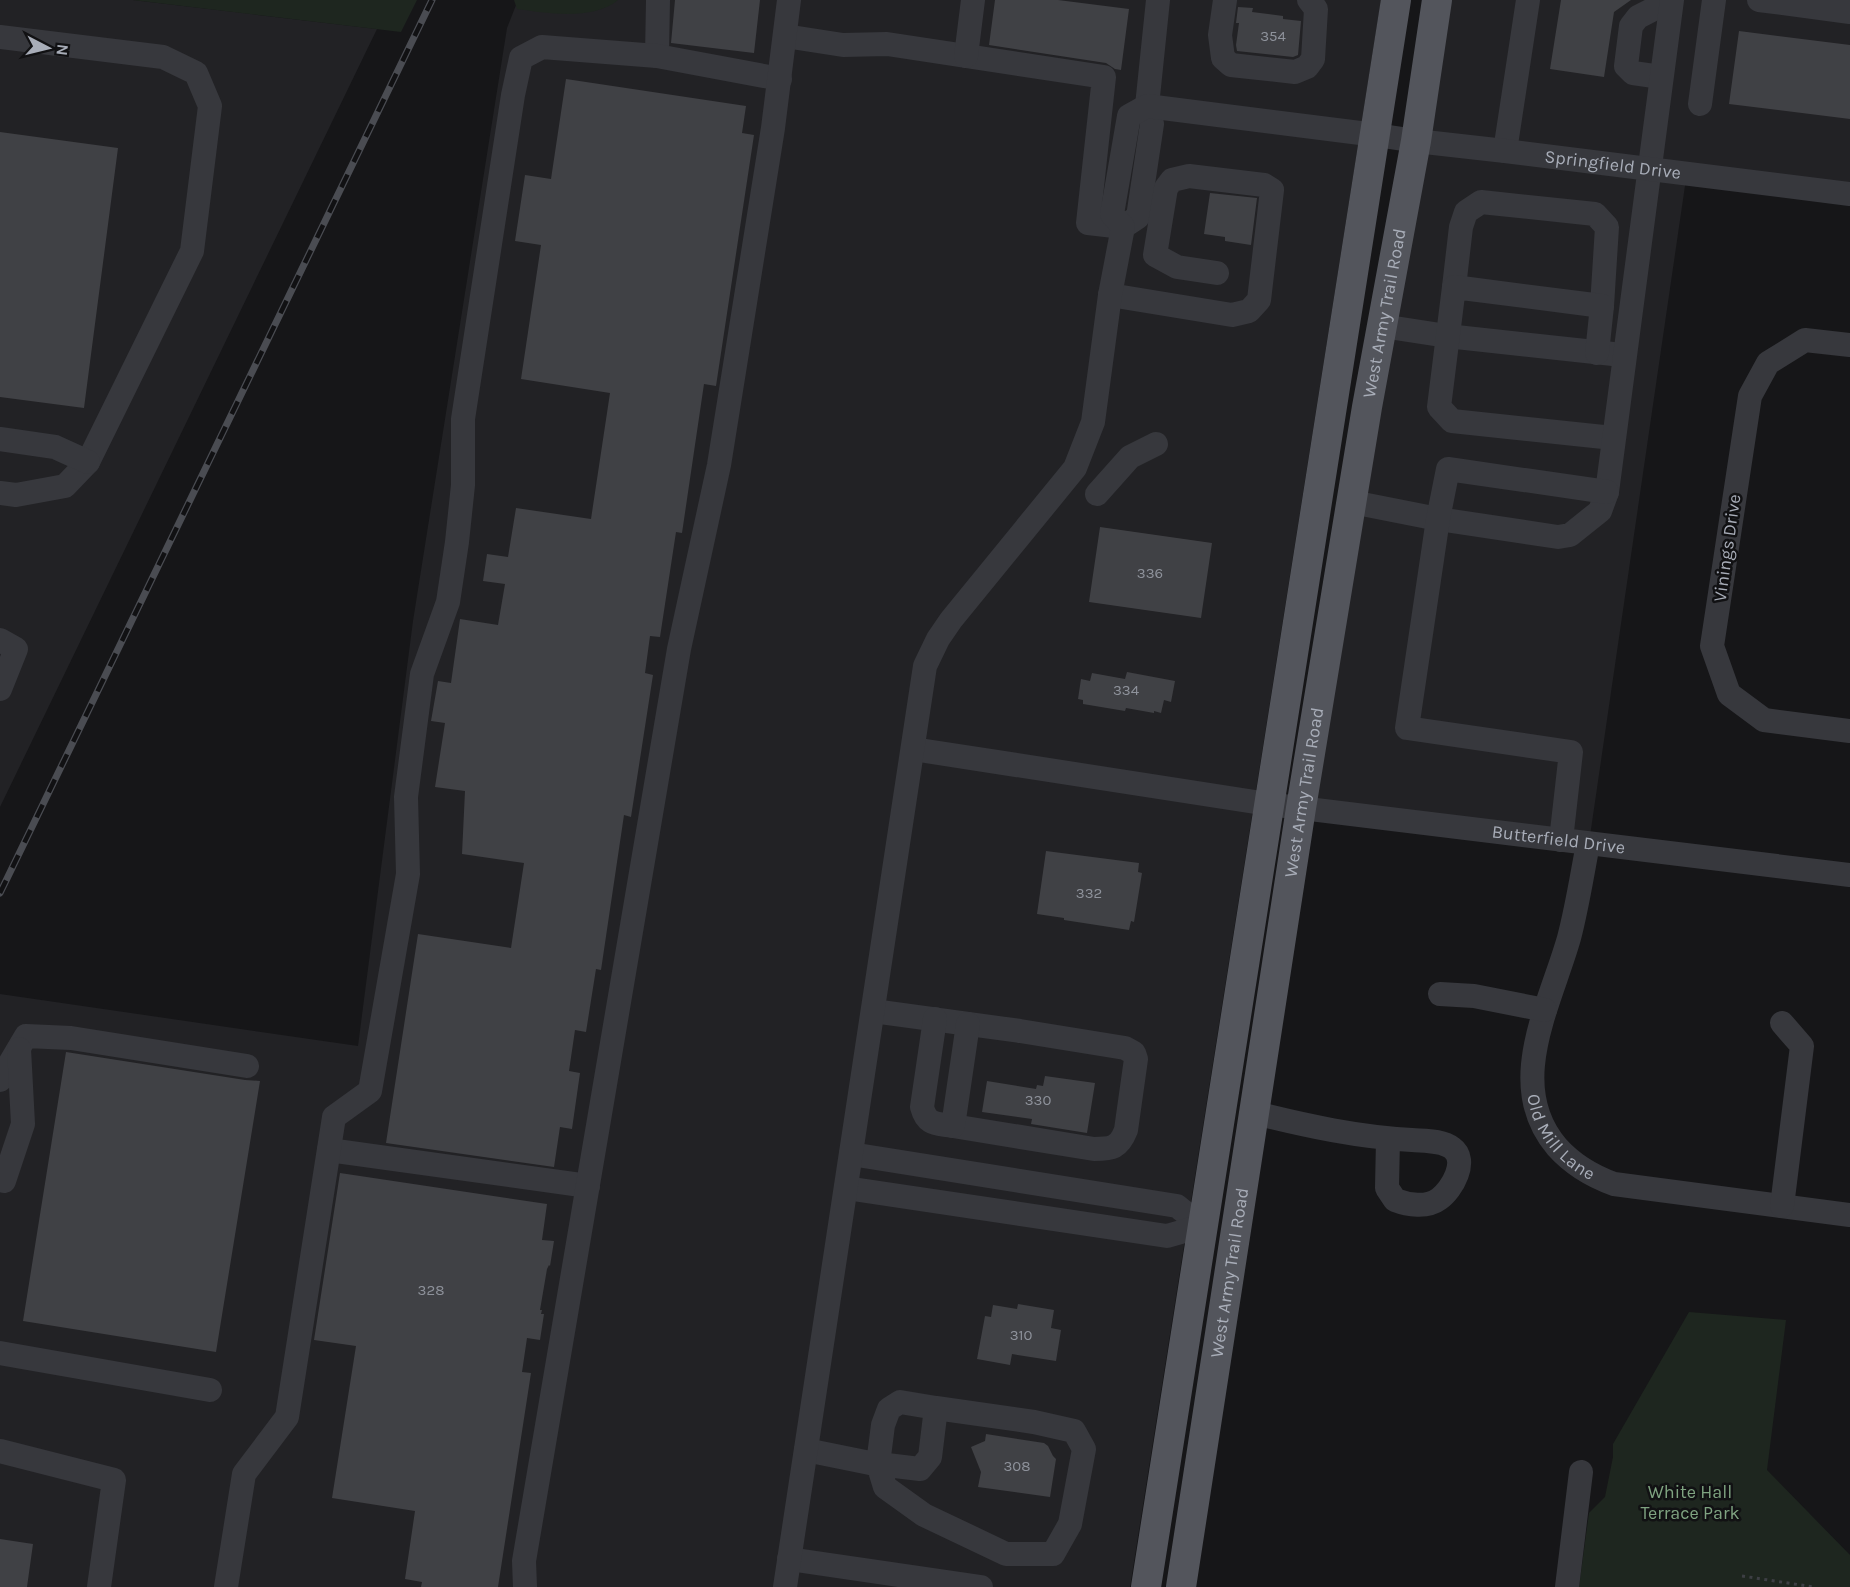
<svg xmlns="http://www.w3.org/2000/svg" width="1850" height="1587" viewBox="0 0 1850 1587" font-family="Karla,sans-serif">
  <rect width="100%" height="100%" fill="#161618"/>
  <path fill="#222225" d="M0,0h133l244,29 -377,778z
    M518,0h863l-251,1587h-1130v-593l358,52 55,-425 94,-593z
    M1443,0h407v187l-426,-55z
    M1420,148l266,31 -96,657 -279,-35z"/>
  <path fill="#1e261f" d="M133,0h284l-16,32z
    M514,0h104c-25,21 -72,13 -101,9z
    M1689,1312l97,8 -19,150 83,85v32h-271l10,-74 16,-16 8,-40v-13z"/>
  <path fill="#404145" d="M675,0h85l-6,53 -83,-10z
    M995,0h63l71,9 -8,61 -6,-1 -9,-6 -117,-18z
    M1561,0h70l-17,12 -10,65 -54,-8z
    M1238,7l15,1 -1,4 31,4v3l18,2 -3,34 -5,2 -56,-6 -1,-6 3,-22h-3z
    M1739,31l111,14v74l-121,-15z
    M566,79l180,27 -4,27 12,2 -38,251 -12,-2 -22,149 -6,-1 -16,105 -10,-1 -5,37 8,2 -22,142 -7,-2 -23,155 -5,-1 -10,63 -11,-2 -6,41 11,2 -8,56 -12,-2 -6,40 -168,-24 32,-209 93,14 13,-85 -62,-9 3,-63 -30,-4 10,-64 -14,-2 7,-40 13,2 9,-64 38,6 7,-41 -22,-3 4,-27 21,3 8,-49 75,11 19,-126 -89,-14 20,-134 -26,-4 10,-66 26,4z
    M0,132l118,16 -34,260 -84,-11z
    M1210,193l47,5 -6,47 -26,-4v-4l-21,-3z
    M1100,527l112,16 -11,75 -112,-16z
    M1127,672l48,9 -4,21 -7,-2 -3,13 -7,-2v2l-28,-5 -1,3 -42,-7v-4l-5,-1 3,-20 9,2 2,-8 33,6z
    M1046,851l93,12 -1,9 4,1 -8,49 -3,-1 -2,9 -65,-10v-2l-27,-4z
    M66,1052l179,28 15,1 -44,271 -193,-31z
    M1045,1076l50,7 -8,50 -56,-9 1,-5 -50,-7 5,-31 49,8 1,-4 6,1z
    M340,1173l207,31 -5,36 12,1 -4,25 -1,-1 -2,4 -7,41h2l-1,4h3l-4,26 -13,-2 -5,34 9,1 -33,214h-77l1,-5 -17,-3 10,-68 -83,-13 24,-152 -42,-6z
    M1018,1304l36,6 -3,18 10,2 -5,31 -44,-7 -2,11 -33,-6 8,-43 6,1 2,-12 24,4z
    M986,1434l58,9 4,3 5,10 3,3 -6,38 -72,-10 3,-15 -10,-25 14,-6z
    M0,1539l33,5 -6,43h-27z"/>
  <g fill="none" stroke-linecap="round" stroke-linejoin="round">
    <path stroke="#3d3f44" stroke-width="3" stroke-dasharray="3 4.5" stroke-linecap="butt" d="M1742,1576l72,11"/>
    <g stroke="#37383d" stroke-width="24">
      <path d="M1225,0l-5,35 3,23 8,7 64,7 12,-5 6,-8 3,-50 -7,-9"/>
      <path d="M1759,0l91,12"/>
      <path d="M785,36l58,9 44,-1 217,33 -16,146 35,4 15,-10 14,-93 -5,-18 11,-106"/>
      <path d="M0,37l163,20 33,16 14,33 -18,145 -104,211 -23,24 -49,9 -16,-2"/>
      <path d="M657,56l1,-56"/>
      <path d="M966,56l7,-56"/>
      <path d="M1661,77l-28,-4 -7,-7 5,-40 7,-9 33,-17"/>
      <path d="M1700,104l14,-104"/>
      <path d="M1505,151l23,-151"/>
      <path d="M1454,287l7,-60 5,-15 15,-10 114,12 12,13 -5,79"/>
      <path d="M1110,295l122,20 17,-4 10,-11 13,-110 -8,-5 -75,-9 -17,4 -6,8 -11,67 22,12 40,6"/>
      <path d="M1382,326l65,10 166,18"/>
      <path d="M1850,345l-45,-5 -37,23 -18,33 -38,250 17,48 35,26 86,11"/>
      <path d="M1597,353l5,-47 -148,-19 -15,120 13,14 161,17"/>
      <path d="M0,439l55,8 33,15"/>
      <path d="M1097,494l33,-37 26,-13"/>
      <path d="M1352,502l86,17 120,18 12,-2 30,-24 7,-19 65,-492"/>
      <path d="M0,640l16,9 -16,40"/>
      <path id="s1" d="M913,749l355,55 582,71"/>
      <path d="M1561,840l10,-88 -164,-24 31,-209 10,-50 159,23"/>
      <path id="s2" d="M1588,844c-6,31 -11,64 -19,94 -19,67 -65,147 -12,209 16,18 35,29 57,37l236,31"/>
      <path d="M1440,994l34,2 71,14"/>
      <path d="M873,1011l147,20 105,17 9,5 2,6 -10,71c-7,18 -14,19 -32,19l-141,-23"/>
      <path d="M935,1019l-13,88c5,19 15,16 31,19l15,-102"/>
      <path d="M0,1080l26,-44 45,2 176,28"/>
      <path d="M1255,1113c52,13 103,24 157,27 13,1 30,0 40,8 17,12 0,42 -13,51 -12,9 -31,6 -44,1l-8,-12 1,-49"/>
      <path d="M329,1150l259,36"/>
      <path d="M851,1154l326,52 25,20"/>
      <path d="M0,1178l4,3 19,-57 -4,-75"/>
      <path d="M846,1188l321,48 35,-10"/>
      <path d="M1782,1206l20,-160 -20,-23"/>
      <path d="M0,1353l210,37"/>
      <path d="M806,1450l64,13 50,6 10,-12 6,-49 -36,-6 -11,7 -6,16 -5,39 7,23 39,28 82,39h47l17,-30 14,-75 -10,-18 -40,-9 -98,-14"/>
      <path d="M0,1451l114,29 -15,107"/>
      <path d="M789,1559l192,28"/>
      <path d="M226,1587l18,-113 43,-57 47,-300 36,-26 38,-217 -2,-77 16,-123 26,-72 9,-60 6,-57v-66l50,-324 8,-37 21,-11 115,9 123,23"/>
      <path d="M525,1587l-1,-26 155,-912 40,-184 54,-337 16,-128"/>
      <path id="s3" d="M785,1587l140,-921 13,-27 13,-19 124,-152 18,-46 17,-127 13,-68 -11,-13 17,-98 18,-10 229,29 40,6 89,10 345,43"/>
      <path d="M1567,1587l14,-115"/>
    </g>
    <g stroke="#53555c" stroke-width="30">
      <path d="M1146,1587l250,-1587"/>
      <path id="s4" d="M1181,1587l120,-779 66,-401 49,-266 21,-141"/>
    </g>
    <g stroke="#4a4c52" stroke-width="7">
      <path id="rail" d="M0,893l432,-893"/>
    </g>
    <use href="#rail" stroke="#111113" stroke-width="4.5" stroke-dasharray="14" stroke-linecap="butt"/>
  </g>
  <g text-anchor="middle" dominant-baseline="central" stroke-width="5" stroke-linejoin="round" paint-order="stroke">
    <g font-size="15" fill="#8e929b">
      <text x="1273" y="36">354</text>
      <text x="1150" y="573">336</text>
      <text x="1126" y="690">334</text>
      <text x="1089" y="893">332</text>
      <text x="1038" y="1100">330</text>
      <text x="431" y="1290">328</text>
      <text x="1021" y="1335">310</text>
      <text x="1017" y="1466">308</text>
    </g>
    <g font-size="18" fill="#a8adb8" stroke="#111113">
      <text stroke="none"><textPath href="#s3" startOffset="2034">Springfield Drive</textPath></text>
      <text stroke="none"><textPath href="#s4" startOffset="1290">West Army Trail Road</textPath></text>
      <text transform="translate(1727 548) rotate(-82)">Vinings Drive</text>
      <text stroke="none"><textPath href="#s4" startOffset="804">West Army Trail Road</textPath></text>
      <text stroke="none"><textPath href="#s1" startOffset="652">Butterfield Drive</textPath></text>
      <text stroke="none"><textPath href="#s2" startOffset="310">Old Mill Lane</textPath></text>
      <text stroke="none"><textPath href="#s4" startOffset="318">West Army Trail Road</textPath></text>
    </g>
    <g font-size="18" fill="#7fa381" stroke="#111113">
      <text x="1690" y="1492">White Hall<tspan x="1690" dy="21">Terrace Park</tspan></text>
    </g>
  </g>
  <g transform="translate(48 48) rotate(97)" stroke="#111113" stroke-width="4.5" paint-order="stroke">
  <path d="M0-4.5L10 22L0 15L-10 22Z" fill="#a8adb8"/>
  <text y="-9" font-size="16" font-weight="bold" text-anchor="middle" fill="#a8adb8">N</text>
  </g>
</svg>
